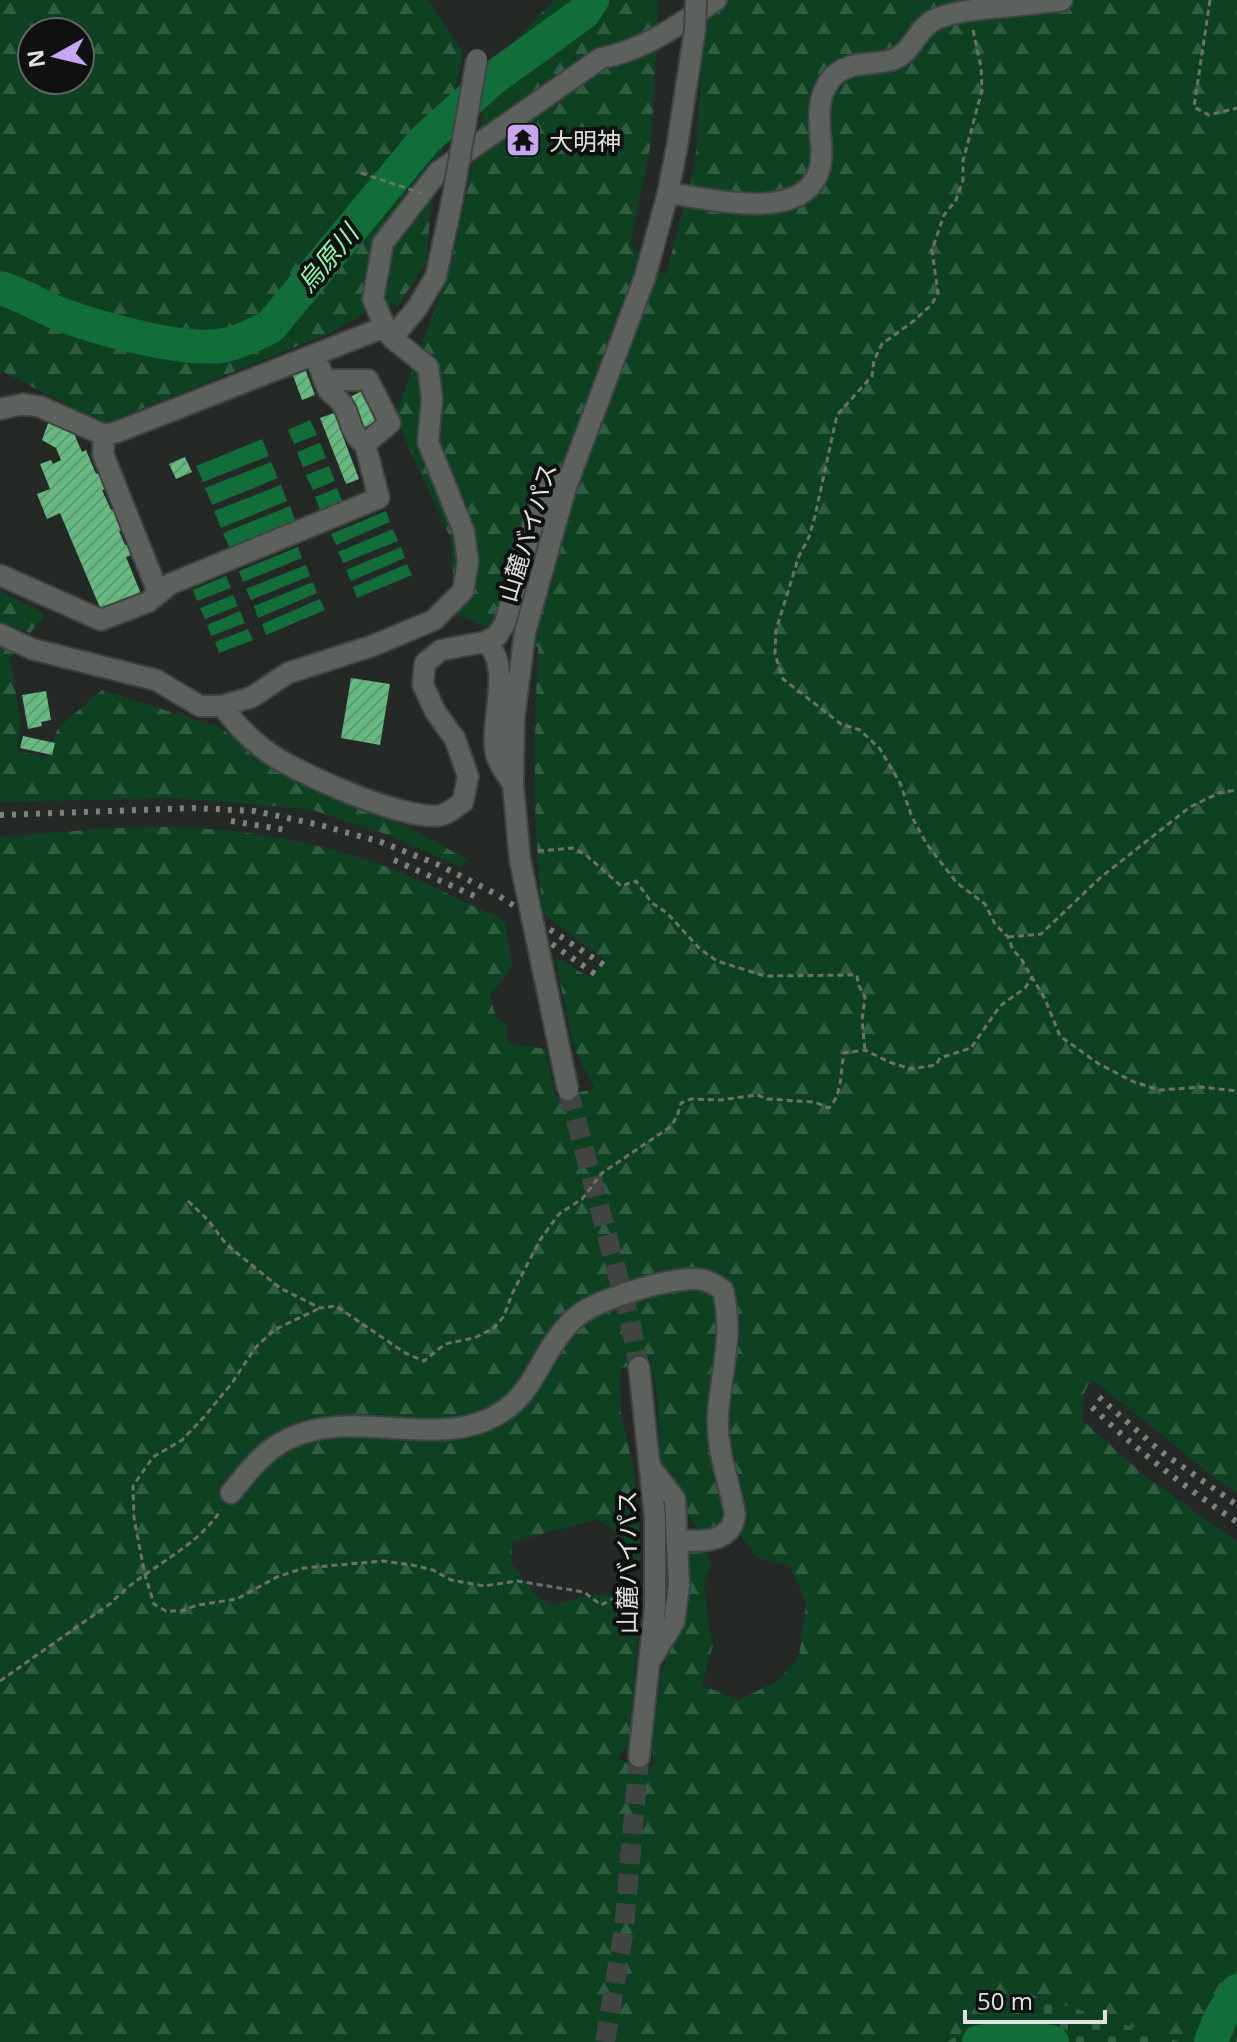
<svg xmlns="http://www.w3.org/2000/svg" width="1237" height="2042" viewBox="0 0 1237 2042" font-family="'Open Sans','Noto Sans JP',sans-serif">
  <defs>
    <pattern id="forest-firs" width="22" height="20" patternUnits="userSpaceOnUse" patternTransform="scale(2)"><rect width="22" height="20" fill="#0d4122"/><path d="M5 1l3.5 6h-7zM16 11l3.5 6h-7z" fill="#305c42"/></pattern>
    <pattern id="cemetery-stones" width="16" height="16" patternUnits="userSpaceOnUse" patternTransform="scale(2)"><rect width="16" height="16" fill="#0d4122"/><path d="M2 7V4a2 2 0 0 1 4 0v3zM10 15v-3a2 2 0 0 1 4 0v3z" fill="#305c42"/></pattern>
    <pattern id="building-hatch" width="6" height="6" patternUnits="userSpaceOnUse" patternTransform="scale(2)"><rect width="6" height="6" fill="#67b981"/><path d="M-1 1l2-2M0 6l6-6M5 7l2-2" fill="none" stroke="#5e9c72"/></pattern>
  </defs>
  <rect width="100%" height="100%" fill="#252926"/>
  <path fill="url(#forest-firs)" fill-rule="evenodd" d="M0,0h428l35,53 -32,154 -5,57 -28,41 -25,2 -40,25 -230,92 -103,-54zM32,32h48v48h-48z
    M554,0h103l1,22 -7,121 -21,102 36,30 29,-111 12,-164h530v1492l-12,-6 -134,-108 -7,16 -2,26 63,56 92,66v500h-1237v-1205c51,-3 102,-10 153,-10 72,0 149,11 217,34 46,15 90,40 135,59l7,47 -22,28 6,23 11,7v18l39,6 9,48 40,-8 -22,-43 -18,-89 36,21 12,-20 -60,-44c-11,-89 -9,-178 -5,-267l-83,-33 -4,-75 -56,-122 56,-152 43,-202zM650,1358l8,42 2,64 20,25 6,24 19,25 24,-8 15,-17 -3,23 16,22 33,7 16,38 -7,53 -20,24 -40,20 -38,-15 12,-40 -5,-20 -4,-44 7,-15 -5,-16 -19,-3 2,44 -11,40 -17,43 -9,66 2,27 -38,-7 14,-18 10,-134 -19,-15 -37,4 -32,8 -15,-8 -26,-34 1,-21 86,-23 24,16 10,25h9l-7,-89 -13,-58 -1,-44z
    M0,590l44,25 -14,18 -30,-12z
    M0,641l18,7 -8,10 10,60 -2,33 28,7 12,-30 44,-38 116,37 108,68 84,33 58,32 -7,7 -78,-34 -74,-24 -131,-11 -178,4z"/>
  <path fill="url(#cemetery-stones)" d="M1024,1992l155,50h-232z
    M1237,2011v31h-37z"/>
  <path fill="#116e3b" d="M310,420l7,15 -23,9 -6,-14z
    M262,439l7,17 -66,26 -7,-16z
    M320,443l6,15 -23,9 -6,-15z
    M271,462l7,16 -66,27 -7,-17z
    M329,466l6,15 -22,9 -7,-15z
    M281,485l6,16 -66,27 -7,-17z
    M337,488l6,15 -22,9 -6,-15z
    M290,506l6,17 -66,26 -7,-16z
    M386,511l4,11 -54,23 -5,-11z
    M393,529l5,12 -55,22 -5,-11z
    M298,547l4,11 -59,24 -4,-11z
    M401,547l4,11 -54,23 -5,-11z
    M407,564l5,11 -55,23 -4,-11z
    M306,565l4,11 -59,24 -5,-11z
    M226,576l5,12 -34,13 -4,-11z
    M313,582l4,11 -59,25 -4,-12z
    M233,595l5,11 -33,13 -5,-11z
    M320,599l5,11 -59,25 -4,-11z
    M240,611l5,12 -34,13 -4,-11z
    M248,629l5,11 -34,13 -4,-11z"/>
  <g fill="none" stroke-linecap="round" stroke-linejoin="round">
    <path stroke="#116e3b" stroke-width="34" d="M0,288c22,6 41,19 62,27 39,14 124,38 163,30 16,-3 30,-11 45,-18l154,-186 68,-62 91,-66 9,-13
      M979,2042l38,-4 35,4
      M1211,2042l10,-25 16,-26"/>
  </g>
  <path fill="url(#building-hatch)" d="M526,133l9,13 -19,12 -8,-12z
    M304,366l11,29 -13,5 -11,-30z
    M362,391l14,32 -14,5 -12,-31z
    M334,413l25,66 -13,5 -26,-66z
    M50,418l22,11 10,23 4,-2 10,24 3,-1 7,16 -4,1 9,20 6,-2 8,21 -6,2 6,14 5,-2 5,11 -9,3 15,37 -40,16 -41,-97 -13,6 -10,-25 13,-5 -10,-25 11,-4 2,4 8,-4 -5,-12 -14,-8z
    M185,457l7,15 -16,7 -7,-15z
    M351,678l39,6 -10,61 -39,-7z
    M46,691l5,29 -10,2 1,4 -14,3 -6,-34z
    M23,736l32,7 -3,12 -32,-7z"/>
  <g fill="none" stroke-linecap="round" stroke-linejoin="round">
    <path stroke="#414542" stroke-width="20" stroke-dasharray="20 10" stroke-linecap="butt" d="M568,1090l62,231 9,46
      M605,2042l19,-113 15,-172"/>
    <g stroke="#404441" stroke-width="24">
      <path id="minor" d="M668,193c50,7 162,37 153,-50 -2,-22 -5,-45 10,-64 15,-19 40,-13 61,-19 21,-7 25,-33 44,-41 29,-13 91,-12 126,-19
        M392,338l25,-30 19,-32 16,-75
        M324,380c5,14 6,11 15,20 13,13 8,32 26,44
        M0,409l23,-5 18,3 63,28 13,-3 268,-105
        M104,435l-1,19 55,138
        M0,575l101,45 47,-18 22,-18 209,-86 -14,-54 25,-21 -22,-43h-44l-9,-25
        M0,634l32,15 124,31 44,26h22l30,-9 36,-24 84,-27 62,-26 29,-29 5,-29 -4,-30 -36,-90 4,-44 -4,-31 -36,-29 -7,-11 -12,-28 10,-56 55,-71 163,-114c42,-7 80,-35 115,-58
        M485,642c30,23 2,83 12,115 3,9 11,19 16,27
        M222,706c13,17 26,32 43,44 28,22 143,73 177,65 7,-2 15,-9 21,-13l5,-26 -13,-37 -20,-28 -12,-26 2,-22 16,-13 44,-8 12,-6 8,-13 24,-87 20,-52 22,-9
        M520,860l-7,-76 1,-66 11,-86 41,-145 79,-210 23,-84 9,-47
        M639,1367l16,151v89l-16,150
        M651,1468l24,31 4,86 -5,37 -22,36
        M231,1493c16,-20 33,-43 57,-54 70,-34 155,16 218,-30 25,-17 35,-50 53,-73 6,-8 14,-17 21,-22 21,-16 103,-42 127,-33 6,2 11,6 16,9 11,48 -2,79 -5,125 -2,36 11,65 17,99 -3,29 -33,28 -56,26"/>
    </g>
    <path stroke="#6d706d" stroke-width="3" stroke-dasharray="6 4" stroke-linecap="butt" d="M1210,0l-16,107 15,8 28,-7
      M973,30l8,37 1,23 -19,71v19l-7,20 -12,15 -12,35 6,43 -6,11 -17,16 -33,24 -8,16 -2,16 -35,39 -22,101 -6,21 -10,19 -23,74 -1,24 8,25 58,45 19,6 20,19 20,34 12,34 14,26 31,40 28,21 10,20 13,13 5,13 7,7 25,42 15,37 39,28 35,18 26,8 41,-3 36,4
      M538,851l35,-3 13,7 35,31 15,-5 16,22 15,10 33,36 17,12 48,15 92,-1 1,9 7,13 -3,23 3,30
      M1008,937l33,-3 60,-57 89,-70 29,-14 18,-3
      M188,1201l20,19 18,24 54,44 40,20 16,-2 69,47 19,8 21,-17 29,-6 20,-10 10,-12 8,-22 28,-54 19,-26 23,-15 20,-26 68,-46 7,-10 4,-14 10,-4 29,1 37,-5 10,4 47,3 15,6c14,-15 11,-36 15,-55l21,-3 24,12 22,7 25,-4 4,-7 31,-10 29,-42 25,-18 7,-11
      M318,1309l-44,21 -19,18 -23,35 -28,34 -22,23 -29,17 -20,29 1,32 11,57 9,29 12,7h15l17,-6 39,-6 40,-22 27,-9 79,-7 29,4 21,5 18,10 33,6 33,-5 67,11 17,13 16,-8 13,9
      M0,1681l111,-78c33,-35 83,-52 110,-93"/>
    <use href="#minor" stroke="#5c615d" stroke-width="20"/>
    <path stroke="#7e817e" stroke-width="6" stroke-dasharray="4 8" stroke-linecap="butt" d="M0,815l193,-7 62,3 65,14 61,17 58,23 57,29 111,73
      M231,821l55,9
      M394,860l87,39
      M552,944l46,32
      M1099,1397l60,53 78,55
      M1092,1407c45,44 93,80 145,115"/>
    <g stroke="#404441" stroke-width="24" stroke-linecap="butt">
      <path id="minor-bridge" d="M677,146l18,-116 1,-30
        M452,201l25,-142
        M520,860l48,230"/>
    </g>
    <path stroke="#6d706d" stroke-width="3" stroke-dasharray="6 4" stroke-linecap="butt" d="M361,173l60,20"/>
    <use href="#minor-bridge" stroke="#5c615d" stroke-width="20"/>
  </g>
  <defs>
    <g id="temple-square" transform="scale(1.8)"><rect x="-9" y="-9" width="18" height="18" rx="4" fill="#c5a7f1" stroke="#0f1110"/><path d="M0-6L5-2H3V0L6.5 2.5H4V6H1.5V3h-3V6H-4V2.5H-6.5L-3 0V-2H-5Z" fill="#111"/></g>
  </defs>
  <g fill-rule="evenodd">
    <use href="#temple-square" x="523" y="140"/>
  </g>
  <g text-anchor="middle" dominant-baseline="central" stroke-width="8" stroke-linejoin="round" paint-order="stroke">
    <g font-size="24" fill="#e0e2e0" stroke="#0f1110" text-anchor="start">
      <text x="549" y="140">大明神</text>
    </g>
    <g font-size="24" fill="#e0e2e0" stroke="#0f1110">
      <text transform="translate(527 532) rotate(-73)">山麓バイパス</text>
      <text transform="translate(626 1562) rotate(-90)">山麓バイパス</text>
    </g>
    <g font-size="26" font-style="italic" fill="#8dfbb0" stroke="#0f1110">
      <text transform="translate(327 258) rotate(-50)">烏原川</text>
    </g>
  </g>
  <g transform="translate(56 56) rotate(262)"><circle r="38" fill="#0f1110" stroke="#636563" stroke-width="2"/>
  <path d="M0-6L14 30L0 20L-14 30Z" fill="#c5a7f1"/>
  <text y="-12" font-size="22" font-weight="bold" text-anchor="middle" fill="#e0e2e0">N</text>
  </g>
  <path d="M965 2010v12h140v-12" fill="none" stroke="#e0e2e0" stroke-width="4"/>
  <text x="977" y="2010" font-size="24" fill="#e0e2e0" stroke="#0f1110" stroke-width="6" paint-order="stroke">50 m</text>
</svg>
